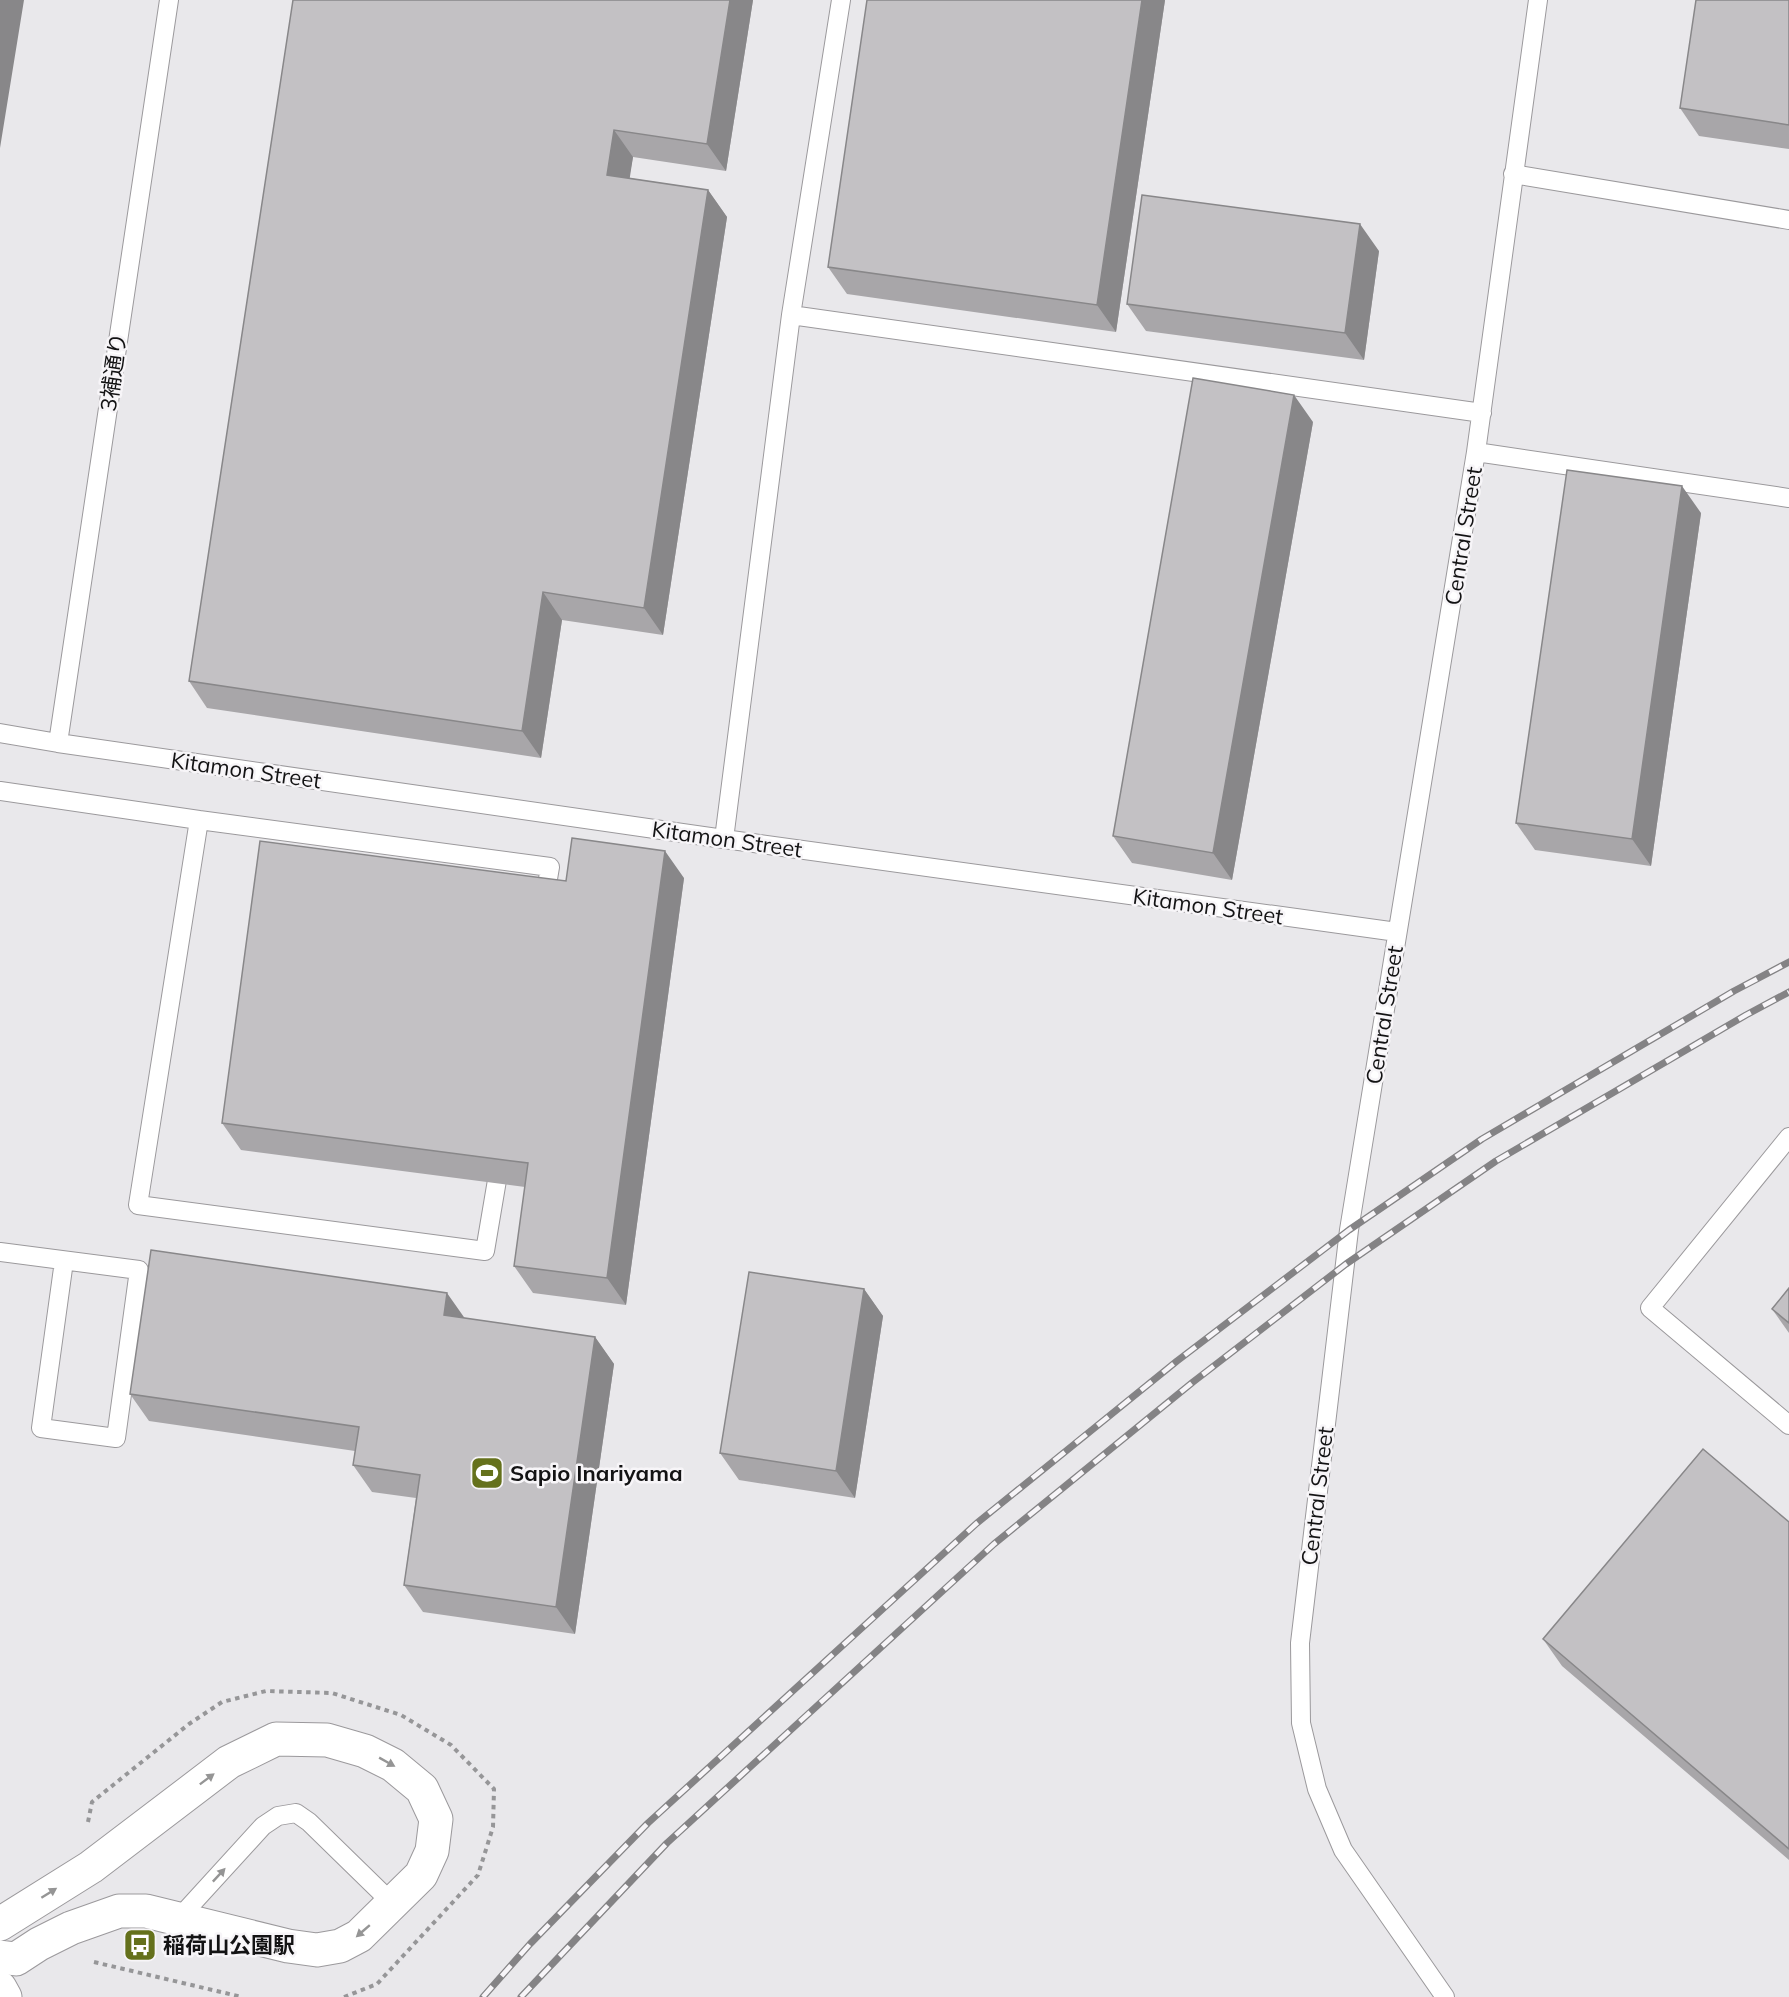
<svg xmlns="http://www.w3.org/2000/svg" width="1789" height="1997" viewBox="0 0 1789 1997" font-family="Mulish,'Noto Sans JP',sans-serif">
  <rect width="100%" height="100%" fill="#e9e8eb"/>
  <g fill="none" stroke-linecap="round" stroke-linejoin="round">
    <g stroke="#9b999c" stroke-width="20">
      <path id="lane" d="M1513,174l276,46
        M791,315l691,98
        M1476,452l313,46
        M0,733l58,10 666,96 673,93
        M58,743l111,-743
        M0,791l199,29
        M199,820l351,47 -65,384 -347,-46z
        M724,839l67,-524 50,-315
        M1789,1137l-139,171 139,117
        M0,1252l139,18 -23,168 -75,-10 23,-167
        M179,1918l84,-92 15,-10 18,-3 13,9 83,81
        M1445,1997l-102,-147 -26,-61 -16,-66 -1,-80 49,-413 127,-778 62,-452"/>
    </g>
    <g stroke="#9b999c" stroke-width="35">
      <path id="street" d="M0,1924l91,-57 138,-105 47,-23 51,1 38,11 28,14 29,24 14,30 -4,32 -11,24 -62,61 -19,10 -23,4 -29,-4 -142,-35h-27l-48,17 -32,16 -23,15 -16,-2"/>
    </g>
    <g stroke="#9b999c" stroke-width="35">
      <path id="secondary" d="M0,1988l5,9"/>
    </g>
    <path stroke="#969698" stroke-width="4" stroke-dasharray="4.5 4.5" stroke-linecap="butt" d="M88,1822l4,-20 97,-78 33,-22 44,-11 66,2 69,22 50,30 43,44 -1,38 -15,48 -101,109 -33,13
      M94,1962l148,35"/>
    <use href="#lane" stroke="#fff" stroke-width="18"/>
    <use href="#street" stroke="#fff" stroke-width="33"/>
    <use href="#secondary" stroke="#fff" stroke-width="33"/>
    <g stroke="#848385" stroke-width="7">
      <path id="rail" d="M483,1997l47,-53 118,-121 329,-300 200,-162 172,-131 133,-91 252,-148 55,-29
        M521,1997l146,-154 327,-299 199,-162 153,-118 150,-103 250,-146 43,-23"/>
    </g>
    <use href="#rail" stroke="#f7f5f8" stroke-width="4.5" stroke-dasharray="14" stroke-linecap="butt"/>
  </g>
  <path fill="#a8a6a9" d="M293,0h460l-27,171 -93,-14 -4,21 79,12 19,27 -64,418 -101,-15 -21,138 -334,-50 -18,-27z
    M1165,0l-49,332 -269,-38 -19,-27z
    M1789,0v149l-90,-13 -19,-28z
    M1379,251l-15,109 -218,-29 -19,-27z
    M1313,422l-81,458 -100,-17 -19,-27z
    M1701,513l-50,353 -116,-16 -19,-27z
    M684,878l-58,427 -93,-12 -19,-27 11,-79 -284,-37 -19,-27 344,-242z
    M1789,1288v45l-17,-24z
    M864,1289l19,27 -28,182 -116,-18 -19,-27z
    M464,1318l131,19 19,27 -39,270 -152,-22 -19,-27 12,-87 -44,-6 -19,-27 2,-14 -206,-30 -19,-27z
    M1789,1522v338l-227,-194 -19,-27z"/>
  <path fill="#888789" d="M0,0h24l-24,148z
    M730,0h23l-27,171 -19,-27z
    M1142,0h23l-49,332 -19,-27z
    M614,130l19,27 -7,45 -19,-27z
    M708,190l19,27 -64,418 -19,-27z
    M1360,224l19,27 -15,109 -19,-27z
    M1294,395l19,27 -81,458 -19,-27z
    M1682,486l19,27 -50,353 -19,-27z
    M543,592l19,28 -21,138 -19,-27z
    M665,851l19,27 -58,427 -19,-27z
    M864,1289l19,27 -28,182 -19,-27z
    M447,1293l19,27 -22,-5z
    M595,1337l19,27 -39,270 -19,-27z"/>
  <path fill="#c3c1c4" stroke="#888789" stroke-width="1.5" d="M293,0h437l-23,144 -93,-14 -7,45 101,15 -64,418 -101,-16 -21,139 -333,-50z
    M867,0h275l-45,305 -269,-38z
    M1696,0h93v125l-109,-17z
    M1142,195l218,29 -15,109 -218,-29z
    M1193,378l101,17 -81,458 -100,-17z
    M1567,470l115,16 -50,353 -116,-16z
    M572,838l93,13 -58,427 -93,-12 14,-103 -306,-40 38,-282 306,40z
    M151,1250l296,43 -3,22 151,22 -39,270 -152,-22 16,-110 -67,-10 6,-38 -229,-33z
    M749,1272l115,17 -28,182 -116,-18z
    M1789,1288v35l-17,-14z
    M1703,1449l86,73v327l-246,-210z"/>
  <defs><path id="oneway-solid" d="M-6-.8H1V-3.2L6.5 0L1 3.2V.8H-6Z" transform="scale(1.5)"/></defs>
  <g fill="#959595">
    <use href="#oneway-solid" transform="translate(387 1762) rotate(29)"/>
    <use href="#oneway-solid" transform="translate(207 1779) rotate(-37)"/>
    <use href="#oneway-solid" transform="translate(219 1875) rotate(-47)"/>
    <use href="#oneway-solid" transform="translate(49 1893) rotate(-32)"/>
    <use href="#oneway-solid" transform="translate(363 1931) rotate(139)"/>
  </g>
  <defs>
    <g id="stadium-square" transform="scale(1.725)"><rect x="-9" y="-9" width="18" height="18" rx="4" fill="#65711c" stroke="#f7f5f8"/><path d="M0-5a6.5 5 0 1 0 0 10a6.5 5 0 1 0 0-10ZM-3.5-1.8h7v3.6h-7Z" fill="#fff"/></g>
    <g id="bus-square" transform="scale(1.725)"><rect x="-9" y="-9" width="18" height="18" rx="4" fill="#65711c" stroke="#f7f5f8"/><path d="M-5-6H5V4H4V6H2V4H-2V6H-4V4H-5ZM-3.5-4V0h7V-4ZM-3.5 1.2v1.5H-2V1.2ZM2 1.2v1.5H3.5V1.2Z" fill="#fff"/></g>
  </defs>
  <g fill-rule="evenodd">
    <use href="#stadium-square" x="487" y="1473"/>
    <use href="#bus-square" x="140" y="1945"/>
  </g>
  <g text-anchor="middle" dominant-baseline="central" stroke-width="5" stroke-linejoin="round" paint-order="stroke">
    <g font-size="22" fill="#131314" stroke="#f7f5f8">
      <text transform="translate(113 372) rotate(-82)">3補通り</text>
      <text transform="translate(1463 536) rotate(-81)">Central Street</text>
      <text transform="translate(246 770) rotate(8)">Kitamon Street</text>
      <text transform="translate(727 839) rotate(8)">Kitamon Street</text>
      <text transform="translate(1208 906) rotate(8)">Kitamon Street</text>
      <text transform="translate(1384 1015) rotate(-81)">Central Street</text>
      <text transform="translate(1317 1496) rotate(-83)">Central Street</text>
    </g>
    <g font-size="22" font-weight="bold" fill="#131314" stroke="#f7f5f8" text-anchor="start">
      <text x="510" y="1473">Sapio Inariyama</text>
      <text x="163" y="1945">稲荷山公園駅</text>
    </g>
  </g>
</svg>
